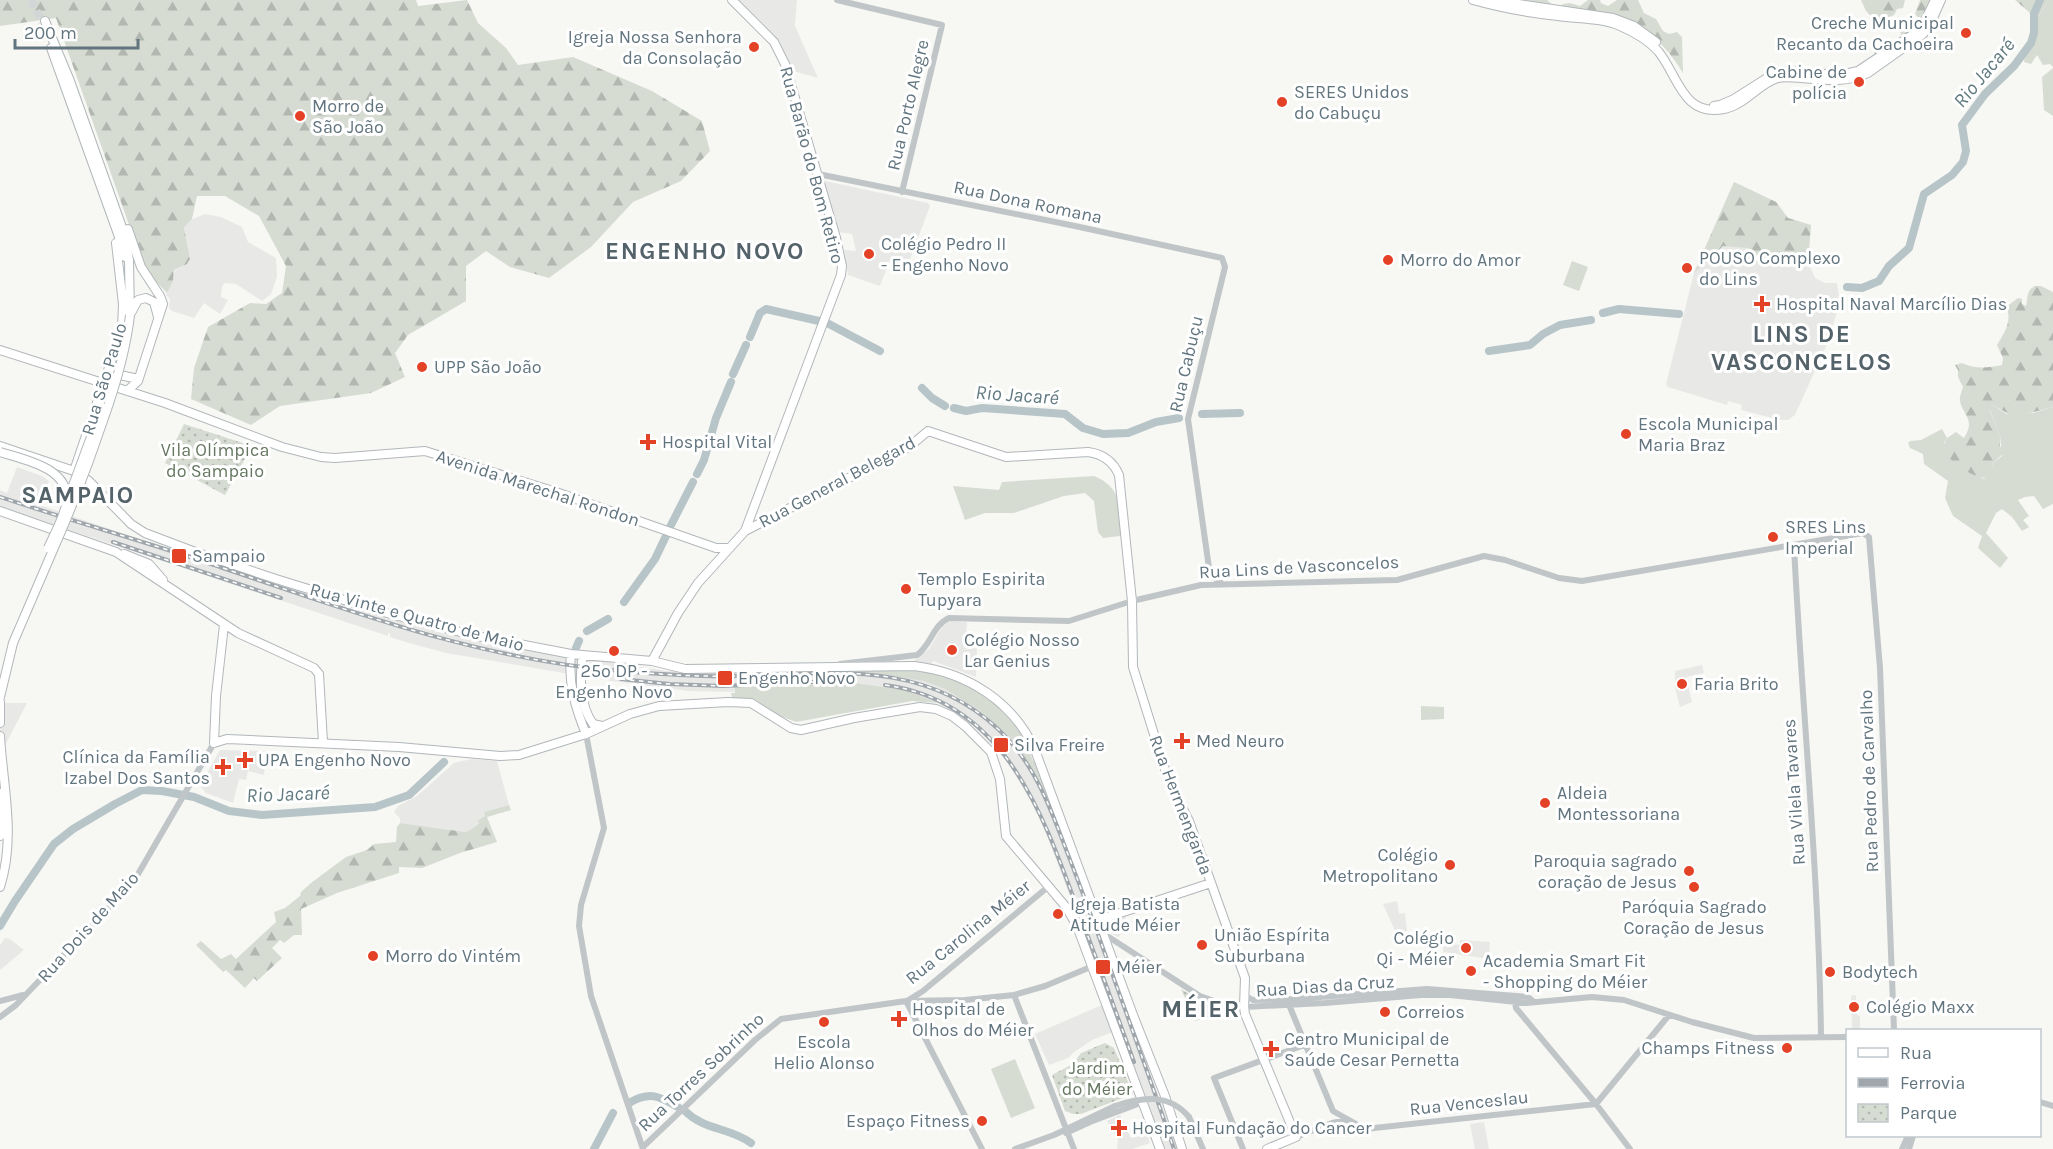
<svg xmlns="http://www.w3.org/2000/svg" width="2053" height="1149" viewBox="0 0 2053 1149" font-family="Karla,sans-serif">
  <defs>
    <pattern id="forest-firs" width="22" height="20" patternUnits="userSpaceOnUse" patternTransform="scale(1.5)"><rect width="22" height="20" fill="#d7dcd3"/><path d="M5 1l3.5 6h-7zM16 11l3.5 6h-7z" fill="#b2b7b0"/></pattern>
    <pattern id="park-dots" width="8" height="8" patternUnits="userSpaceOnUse" patternTransform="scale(1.5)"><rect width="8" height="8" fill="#d7dcd3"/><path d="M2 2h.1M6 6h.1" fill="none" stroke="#b2b7b0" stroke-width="1.8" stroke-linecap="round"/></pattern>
  </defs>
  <rect width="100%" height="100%" fill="#f7f7f4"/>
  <path fill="#e8e8e7" d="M739,0h58l-2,26 23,52 -25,-7 -13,-29z
    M825,181l103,22 2,3 -21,56 -18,-5 -11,29 -32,-11 -4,-25 12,1 -4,-17 -14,-2 -15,-50z
    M1734,182l42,20 12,16 23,7 -3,37 7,16 10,5h12l2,13 -2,16 -9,30 -33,73 -7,5h-8l-39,-10 1,-5 -14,-4 -1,4 -59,-18 -2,-3 28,-111z
    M205,214l16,3 21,10 6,15 28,16 1,19 -6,17 -9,7 -26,-17 -11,-1 -3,3 -1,11 7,3 -8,14 -16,-11 -10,15 -22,-7 -3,-3 1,-9 -4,-4 7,-14 2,-11 12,-6 3,-5 -6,-33 3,-5z
    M17,467l25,9 7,5 -9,24 110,38 1,-1 9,3v2l226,70v3l2,-2 117,28 162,25 52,1 199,-3 76,34 22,22 15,24 -2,2 4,10h3l142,388h-13l-126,-335 -36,-59 -32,-31 -33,-21 -30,-8 -220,-4 -83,-11 -159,-27 -37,-10 -19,-6v-4h-2v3l-388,-129v-17l7,3z
    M951,621l16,1 -2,25 12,1 -1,29 -43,-16 -1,3 -17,-2v-3l14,-10 14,-24z
    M1702,665l2,8 -18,4 6,25 -12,5 -5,-19v-17z
    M0,703h27l-27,52z
    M220,750l46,1 -2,24 -16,-4 -2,9 -7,-1 -6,24 -27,-10 -5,-6v-3z
    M472,759l25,2 12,44 -25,7 1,4 -7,5 1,1 -9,8 -5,2 -65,-9v-5l-6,-6 4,-6 19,-10 37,-33z
    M1397,901l2,13 6,-1 2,18 -11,2 -13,-29z
    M1125,916l3,10 -3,2 1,2 -8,7 -10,-5 -2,-10z
    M1444,937l8,1v6l8,1v-5l30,2 -1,17 -46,-7z
    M5,938l5,1 14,11 -24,20v-25z
    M1856,995l1,20 3,1v13h-8l-1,-33z
    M1104,1004l12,27 -24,9 -19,13 -5,5 -19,7 -14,-31z
    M1120,1115l11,23 16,-4 3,9 -18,6h-15l1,-9 -11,-19z
    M1484,1122l5,27h-14l-5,-25z"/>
  <path fill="#d7dcd3" d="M2049,0h4v67l-3,-3 -7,1 -6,-10 -6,9 -7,-2 2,-16 9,-12 -1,-11z
    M2053,68v48l-9,-6 -2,-33z
    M1572,261l16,6 -9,24 -16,-6z
    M1992,405l15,9 26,-1 20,-6v97l-10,5 -9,-13 -9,1 -7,3 11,16 -6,4 6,7 -7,4 -10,-14 -10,-8 -6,4 -10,20 22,25 -8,10 -22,-20 4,-12 -29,-20 -8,-18 3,-17 -24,-17 -1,-10 -13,-6 -2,-5 2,-2 11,-1 21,-11 5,9 -3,5 15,22 25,14 11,-9 -3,-6 10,-8 -2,-21 -10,-25z
    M1094,476c29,12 25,31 28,58l-2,2 -17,2 -5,-6 -4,-31 -9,-8 -21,3 -50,17h-29l-20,7 -12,-34 46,4 3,-8z
    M901,668c63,8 95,26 130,80l-2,3 4,10h3l19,50 -32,-56 -13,-18 -31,-27 -34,-21 -21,-8 -70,-11z
    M854,683l51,7 33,13 -26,-2 -116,21 -16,-6 -26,-17 -22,-1 -1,-5h4v-7z
    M1421,706l23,1v12l-23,1z
    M1015,1059l20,49 -24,10 -20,-49z"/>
  <path fill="url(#forest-firs)" d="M0,0h416l2,6 49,-6 11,23 28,25 12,17 55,-8 79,34 50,30 8,30 -29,30 -48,21 -42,45 -42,31 -39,-11 -24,-16 -20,15v35l-58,34 -13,18 10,24 -34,16 -91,13 -29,19 -60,-26 3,-31 14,-41 42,-24 16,1 16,-11 4,-27 -27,-50 -34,-20h-28l-5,23 -8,8 6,32 -3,5 -13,6 -1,11 -6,12 -22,-23 -89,-252 -56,8z
    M1514,0h33l7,6 6,1 3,-3 7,-1 10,3 8,-6h12l1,3 7,3 9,-6h21l6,13 12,6 7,12 6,3 8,-2 5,5 1,36c-13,-21 -26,-36 -47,-48z
    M1861,0h44l-2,8 -6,1 -3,6 -17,7 -11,-11z
    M1920,0h13l-14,25 -9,10 -35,23 -1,-8c7,-6 10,-10 20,-6l8,-4 -2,-10 17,-5 2,-6 -4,-5z
    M2015,0h34l-15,23 -5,-11z
    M1734,182l42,20 12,16 23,7 -3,37 -37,-3 -17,4 -6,-1 1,-14 -26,-2 -29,27z
    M2035,286h6l12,6v115l-38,10 -23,-12 -2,6 10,24v11l5,6 -13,12 3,6v7c-18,6 -44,-14 -53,-28l5,-11 9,-6 8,6c12,-19 -1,-22 -4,-37 -1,-4 2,-10 3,-14l-5,-10v-7l-3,-5 7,-2c13,6 25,5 40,2l1,-7 -6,-13c7,-11 16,-25 9,-38l12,-9 4,1v5l4,2c2,-8 0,-16 9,-20z
    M509,805l2,5 -24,7 10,25 -37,11 -38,15 -23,-1v6l-62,20 -36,16 1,26h-8l-10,8 -4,-3 -8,8 10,10 -25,23 -3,-3 -9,10 -19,-18 -3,2 -27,-27 5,-4 20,18 10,-5 5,5 40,-37 -2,-10 11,-4 15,-12 1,-4 10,-9 35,-26 21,-7 7,-6 22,-2 1,-15 3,-4 65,9 5,-2 9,-7 -2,-2 8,-5 -1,-4z"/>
  <path fill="url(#park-dots)" d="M184,424l68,22 -27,49 -60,-32z
    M1181,989l27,16 32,4 -45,12z
    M1105,1043l9,5 19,46 -52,20h-8l-8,-3 -13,-36 21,-11 8,-11z"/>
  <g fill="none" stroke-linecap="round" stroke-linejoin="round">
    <path stroke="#b7c5c8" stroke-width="8" d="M1847,287l15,1 17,-7 10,-15 20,-18 15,-54 28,-19 11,-13 3,-11 -4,-26 23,-31 29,-28 17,-23 3,-10v-19l6,-14
      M1603,313l16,-4 60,5
      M829,324l51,27
      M750,337l10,-24 6,-4 53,12
      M1489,351l41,-6 13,-11 17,-9 31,-5
      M733,374l13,-29
      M922,388l10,10 13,8
      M954,408l12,3 16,-3 83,6 18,14 20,6 25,-1 28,-11 23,-4
      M1202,414l38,-1
      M697,474l7,-14 12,-42 15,-36
      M670,527l23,-45
      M624,602l31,-43 11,-23
      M587,631l21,-12
      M576,648l3,-7
      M0,926l15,-25 39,-57 19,-15 42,-25 27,-14 20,1 32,6 35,14 33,4 113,-8 34,-12 35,-33
      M629,1103c21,-12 30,-7 49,4
      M685,1111c20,20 44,16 66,32
      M594,1149l19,-36"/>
    <path stroke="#d2d6d7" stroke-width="8" stroke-dasharray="8 4" stroke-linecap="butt" d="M31,0l11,22"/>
    <g stroke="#b1b7ba" stroke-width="10">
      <path id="major" d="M1473,0c28,8 56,13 85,16 20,3 44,2 62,10 14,6 28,14 38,25 20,24 24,66 66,58 21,-4 34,-25 54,-31 7,-2 16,0 23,0 24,2 45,5 67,-5l55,-39 6,-7 12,-27
        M1491,0l122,18 21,8 22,16
        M45,21l25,60 54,152 5,27 1,55
        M51,48l67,186 7,23
        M1714,106l6,-1 14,-6 41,-26 15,-2 50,4 18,-4 63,-42 14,-29
        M131,313l7,-13 8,-2 8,4 4,15
        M0,350l165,53 117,44 39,10 14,1 90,-7 131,41 160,56h14
        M109,367l11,8 18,4
        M127,391l11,-10 25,-77 -3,-8 -19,-29 -13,-38
        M0,446l74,25 15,10 42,43 14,9 53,20 78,26 107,33 89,23 99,19 81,7 33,8 229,-3c52,6 99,35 121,84l98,265 32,81 17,53
        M74,471l48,-142 1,-25 -7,-61
        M0,511l116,41 122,81 76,35 5,6 4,68
        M745,531l164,-84 19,-16 78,26 82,-5c15,2 25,9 31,23l13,126 1,66 35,112 21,42 56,157 -1,29 1,7 51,123 -29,12
        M124,554l25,10 14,16
        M224,625l-8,71 -2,47 13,-4 172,8 101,9 19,-1 67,-21 44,-20 29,-8 69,-4 23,1 40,25 10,2 53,-12 66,-11 16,2 16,7 13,10 26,26 9,27 6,57 60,71 11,19 83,223
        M571,654c-3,29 4,53 15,80
        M583,655c-4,22 -3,51 10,69l9,2
        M652,661l26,-48 20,-30 47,-52 96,-256 1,-9 -6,-28 -51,-174 -11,-22 -42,-42
        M0,697l13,-54 40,-93
        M0,702v21
        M0,736c3,51 16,101 0,151
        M0,836l2,-18 -1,-25
        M1099,920l112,-37"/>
    </g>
    <path stroke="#c0c5c8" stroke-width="6" d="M837,0l105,25 -40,167
      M818,174l257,52 147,32 3,9 -37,152 22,156 11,8
      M1794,546c8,163 25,327 27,491
      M840,664l77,-9c14,-10 16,-30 32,-37l120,3 63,-20 69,-16 196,-5 87,-24 21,4 54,18 23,3 281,-48 6,4 11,131 14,362
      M586,734l18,94 -23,77 -2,21 12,70 52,153
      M1104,934l96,62 22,8 22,3 81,-4 96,-8h29l76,8 66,-6 32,3 68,22 62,16 94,-1
      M1014,995l60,154
      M1244,995l9,5 40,-1 134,-10 101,8 5,4
      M1287,1000l46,111 32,18 231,-25 73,-89
      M0,1001l23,-6
      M906,1001l76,148
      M907,1001l16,-10 126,-105
      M1515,1002l1,6 80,96 34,45
      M0,1017l16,-12 118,-124 80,-138
      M2040,1102l13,4
      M1189,1117l14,32
      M1066,1133l24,-11 53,-20
      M1296,1137l36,-14 15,-3
      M643,1147l112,-107 26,-21 125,-18 59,-1 49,-5 31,-9 48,-20
      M1015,1149l39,-14 61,-29
      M1243,1149l-29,-71 93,-34
      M1902,1149l6,-13
      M1909,1149l4,-13"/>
    <use href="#major" stroke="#fff" stroke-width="8"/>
    <g stroke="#9fa7ac" stroke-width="4">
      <path id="rail" d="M0,497c69,23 139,43 208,66 137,46 267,96 413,108 38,3 75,6 113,5 95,-2 188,-18 264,53 36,33 52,78 69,123 11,28 21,56 32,85 25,70 51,141 75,212
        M113,542l168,56
        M621,679l48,5 54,2 111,-5
        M885,685c120,16 158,129 194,228 19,49 37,99 55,149"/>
    </g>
    <use href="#rail" stroke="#fff" stroke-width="1.5" stroke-dasharray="4.5" stroke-linecap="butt"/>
    <g stroke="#b1b7ba" stroke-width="10" stroke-linecap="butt">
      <path id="major-bridge" d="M0,452c25,8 73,16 66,53 -3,14 -12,30 -18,43
        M67,502l35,-95
        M53,550c19,-43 36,-87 51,-132 12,-34 22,-67 26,-103"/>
    </g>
    <path stroke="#c0c5c8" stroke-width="6" d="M1115,1106c27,-9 54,-13 74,11"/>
    <use href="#major-bridge" stroke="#fff" stroke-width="8"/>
  </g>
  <g fill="#e44226" stroke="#fff" stroke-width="2">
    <circle cx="1966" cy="33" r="6"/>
    <circle cx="754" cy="47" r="6"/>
    <circle cx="1859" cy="82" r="6"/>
    <circle cx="1282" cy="102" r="6"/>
    <circle cx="300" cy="116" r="6"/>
    <circle cx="869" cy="254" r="6"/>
    <circle cx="1388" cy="260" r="6"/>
    <circle cx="1687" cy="268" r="6"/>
    <path d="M1759 295h6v6h6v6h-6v6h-6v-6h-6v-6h6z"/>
    <circle cx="422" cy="367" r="6"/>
    <circle cx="1626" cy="434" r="6"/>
    <path d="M645 433h6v6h6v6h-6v6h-6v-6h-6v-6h6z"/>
    <circle cx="1773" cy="537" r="6"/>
    <rect x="171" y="548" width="16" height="16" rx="3"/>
    <circle cx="906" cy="589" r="6"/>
    <circle cx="952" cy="650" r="6"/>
    <circle cx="614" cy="651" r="6"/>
    <rect x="717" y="670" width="16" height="16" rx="3"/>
    <circle cx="1682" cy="684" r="6"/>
    <path d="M1179 732h6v6h6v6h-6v6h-6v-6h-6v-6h6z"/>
    <rect x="993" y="737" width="16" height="16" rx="3"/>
    <path d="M242 751h6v6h6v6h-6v6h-6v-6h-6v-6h6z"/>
    <path d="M220 758h6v6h6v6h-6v6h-6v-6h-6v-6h6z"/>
    <circle cx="1545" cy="803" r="6"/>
    <circle cx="1450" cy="865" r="6"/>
    <circle cx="1689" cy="871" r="6"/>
    <circle cx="1694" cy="887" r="6"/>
    <circle cx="1058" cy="914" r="6"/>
    <circle cx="1202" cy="945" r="6"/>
    <circle cx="1466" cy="948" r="6"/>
    <circle cx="373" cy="956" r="6"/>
    <rect x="1095" y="959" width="16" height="16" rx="3"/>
    <circle cx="1471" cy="971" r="6"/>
    <circle cx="1830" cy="972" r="6"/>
    <circle cx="1854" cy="1007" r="6"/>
    <circle cx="1385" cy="1012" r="6"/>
    <path d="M896 1010h6v6h6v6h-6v6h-6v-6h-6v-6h6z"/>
    <circle cx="824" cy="1022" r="6"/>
    <circle cx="1787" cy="1048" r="6"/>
    <path d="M1268 1040h6v6h6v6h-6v6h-6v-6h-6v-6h6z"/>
    <circle cx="982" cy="1121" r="6"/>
    <path d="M1116 1119h6v6h6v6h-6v6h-6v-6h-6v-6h6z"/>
  </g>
  <g text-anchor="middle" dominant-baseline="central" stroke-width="6" stroke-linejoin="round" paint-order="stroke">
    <g font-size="18" fill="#62757f" stroke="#fff" text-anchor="start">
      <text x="1954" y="23" text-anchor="end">Creche Municipal<tspan x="1954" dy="21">Recanto da Cachoeira</tspan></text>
      <text x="742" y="37" text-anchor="end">Igreja Nossa Senhora<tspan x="742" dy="21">da Consolação</tspan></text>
      <text x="1847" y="72" text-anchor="end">Cabine de<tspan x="1847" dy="21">polícia</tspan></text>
      <text x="1294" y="92">SERES Unidos<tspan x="1294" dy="21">do Cabuçu</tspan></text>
      <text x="312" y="106">Morro de<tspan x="312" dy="21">São João</tspan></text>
      <text x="881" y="244">Colégio Pedro II<tspan x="881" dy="21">- Engenho Novo</tspan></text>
      <text x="1699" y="258">POUSO Complexo<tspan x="1699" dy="21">do Lins</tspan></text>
      <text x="1400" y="260">Morro do Amor</text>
      <text x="1776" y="304">Hospital Naval Marcílio Dias</text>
      <text x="434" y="367">UPP São João</text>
      <text x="1638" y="424">Escola Municipal<tspan x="1638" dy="21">Maria Braz</tspan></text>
      <text x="662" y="442">Hospital Vital</text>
      <text x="1785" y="527">SRES Lins<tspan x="1785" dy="21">Imperial</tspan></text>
      <text x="192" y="556">Sampaio</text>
      <text x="918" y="579">Templo Espirita<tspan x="918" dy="21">Tupyara</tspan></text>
      <text x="964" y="640">Colégio Nosso<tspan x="964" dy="21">Lar Genius</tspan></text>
      <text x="614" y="671" text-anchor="middle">25º DP -<tspan x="614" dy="21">Engenho Novo</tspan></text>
      <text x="738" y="678">Engenho Novo</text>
      <text x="1694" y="684">Faria Brito</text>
      <text x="1196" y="741">Med Neuro</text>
      <text x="1014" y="745">Silva Freire</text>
      <text x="210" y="757" text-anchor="end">Clínica da Família<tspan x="210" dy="21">Izabel Dos Santos</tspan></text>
      <text x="258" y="760">UPA Engenho Novo</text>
      <text x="1557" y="793">Aldeia<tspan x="1557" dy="21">Montessoriana</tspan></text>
      <text x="1438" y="855" text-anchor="end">Colégio<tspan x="1438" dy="21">Metropolitano</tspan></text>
      <text x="1677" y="861" text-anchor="end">Paroquia sagrado<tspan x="1677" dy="21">coração de Jesus</tspan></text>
      <text x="1070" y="904">Igreja Batista<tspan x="1070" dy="21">Atitude Méier</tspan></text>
      <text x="1694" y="907" text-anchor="middle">Paróquia Sagrado<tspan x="1694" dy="21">Coração de Jesus</tspan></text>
      <text x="1214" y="935">União Espírita<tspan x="1214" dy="21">Suburbana</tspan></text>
      <text x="1454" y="938" text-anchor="end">Colégio<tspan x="1454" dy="21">Qi - Méier</tspan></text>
      <text x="385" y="956">Morro do Vintém</text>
      <text x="1483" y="961">Academia Smart Fit<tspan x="1483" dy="21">- Shopping do Méier</tspan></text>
      <text x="1116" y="967">Méier</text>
      <text x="1842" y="972">Bodytech</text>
      <text x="1866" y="1007">Colégio Maxx</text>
      <text x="912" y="1009">Hospital de<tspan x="912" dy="21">Olhos do Méier</tspan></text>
      <text x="1397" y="1012">Correios</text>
      <text x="1284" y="1039">Centro Municipal de<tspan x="1284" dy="21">Saúde Cesar Pernetta</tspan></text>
      <text x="824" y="1042" text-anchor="middle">Escola<tspan x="824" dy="21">Helio Alonso</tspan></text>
      <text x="1775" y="1048" text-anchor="end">Champs Fitness</text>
      <text x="970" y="1121" text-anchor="end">Espaço Fitness</text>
      <text x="1132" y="1128">Hospital Fundação do Cancer</text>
    </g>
    <g font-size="18" fill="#62757f" stroke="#fff">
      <text transform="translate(908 105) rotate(-77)">Rua Porto Alegre</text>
      <text transform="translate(812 165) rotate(75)">Rua Barão do Bom Retiro</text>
      <text transform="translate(1028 202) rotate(12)">Rua Dona Romana</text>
      <text transform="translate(1186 364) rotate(-77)">Rua Cabuçu</text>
      <text transform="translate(104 379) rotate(-73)">Rua São Paulo</text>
      <text transform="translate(837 482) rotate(-28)">Rua General Belegard</text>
      <text transform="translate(538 488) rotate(18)">Avenida Marechal Rondon</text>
      <text transform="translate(1299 567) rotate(-3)">Rua Lins de Vasconcelos</text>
      <text transform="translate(417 617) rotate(15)">Rua Vinte e Quatro de Maio</text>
      <text transform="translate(1869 781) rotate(-92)">Rua Pedro de Carvalho</text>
      <text transform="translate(1794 792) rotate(-94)">Rua Vilela Tavares</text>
      <text transform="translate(1181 805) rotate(69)">Rua Hermengarda</text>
      <text transform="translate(88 927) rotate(-48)">Rua Dois de Maio</text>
      <text transform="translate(968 932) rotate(-39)">Rua Carolina Méier</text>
      <text transform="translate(1325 986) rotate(-4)">Rua Dias da Cruz</text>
      <text transform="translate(701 1072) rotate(-43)">Rua Torres Sobrinho</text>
      <text transform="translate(1469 1103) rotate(-6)">Rua Venceslau</text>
    </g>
    <g font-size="18" fill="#667761" stroke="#fff">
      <text x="215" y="450">Vila Olímpica<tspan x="215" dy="21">do Sampaio</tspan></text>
      <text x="1097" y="1068">Jardim<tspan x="1097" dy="21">do Méier</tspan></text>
    </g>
    <g font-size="20" font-style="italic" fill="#617b81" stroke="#fff">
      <text transform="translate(1984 73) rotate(-50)">Rio Jacaré</text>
      <text transform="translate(1017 395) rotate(4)">Rio Jacaré</text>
      <text transform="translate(288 794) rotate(-2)">Rio Jacaré</text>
    </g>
    <g font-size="24" font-weight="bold" letter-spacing="1.5" fill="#54626a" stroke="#fff">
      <text x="705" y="251">ENGENHO NOVO</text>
      <text x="1802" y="334">LINS DE<tspan x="1802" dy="28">VASCONCELOS</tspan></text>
      <text x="78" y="495">SAMPAIO</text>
      <text x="1201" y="1009">MÉIER</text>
    </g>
  </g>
  <rect x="1846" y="1029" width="195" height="108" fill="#ffffff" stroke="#c0c8cc" stroke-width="1.5"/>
  <rect x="1858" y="1048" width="30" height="9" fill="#ffffff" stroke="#c0c8cc" stroke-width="1.5"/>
  <text x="1900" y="1059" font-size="18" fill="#62757f">Rua</text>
  <rect x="1858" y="1078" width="30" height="9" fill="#9fa7ac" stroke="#c0c8cc" stroke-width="1.5"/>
  <text x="1900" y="1089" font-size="18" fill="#62757f">Ferrovia</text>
  <rect x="1858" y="1104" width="30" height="18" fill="url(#park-dots)" stroke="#c0c8cc" stroke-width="1.5"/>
  <text x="1900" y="1119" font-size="18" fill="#62757f">Parque</text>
  <path d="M15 39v9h123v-9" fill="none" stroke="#62757f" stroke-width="3"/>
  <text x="24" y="39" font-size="18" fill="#62757f" stroke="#ffffff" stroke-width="4.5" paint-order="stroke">200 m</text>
</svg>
